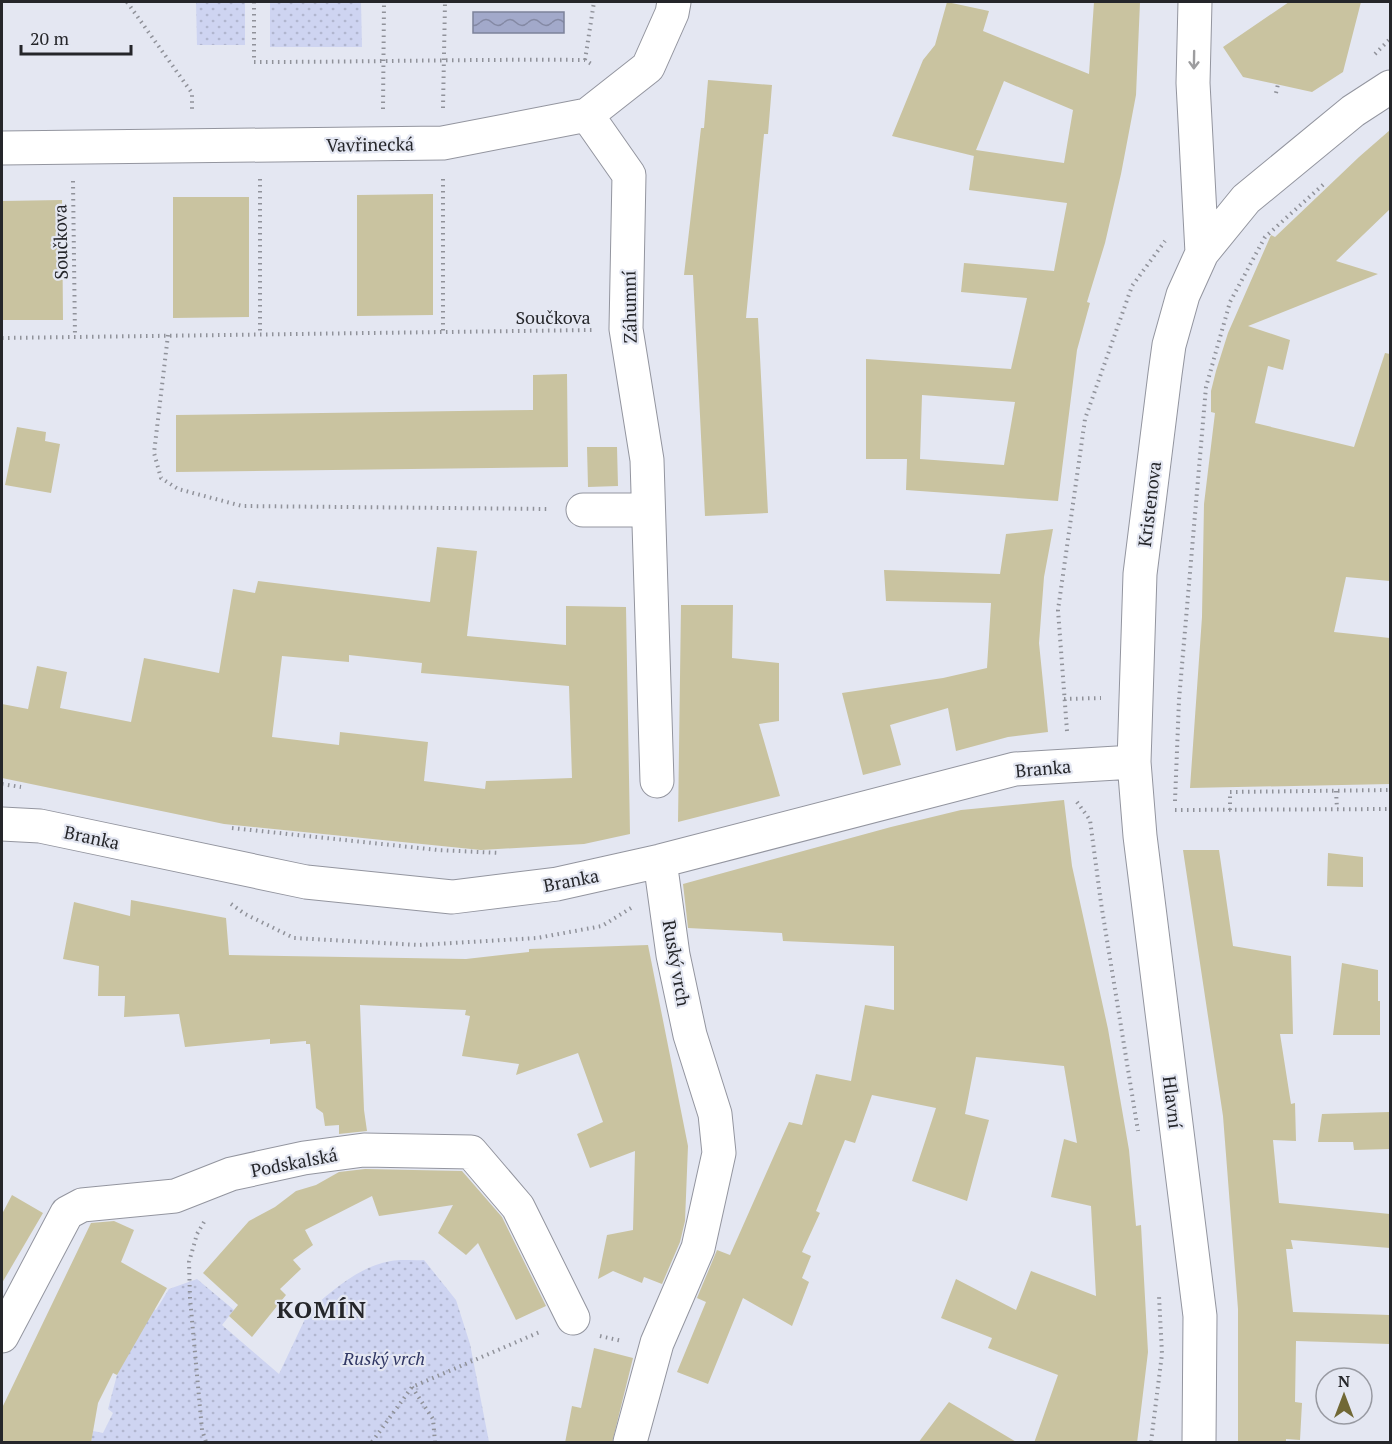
<svg xmlns="http://www.w3.org/2000/svg" width="1392" height="1444" viewBox="0 0 1392 1444" font-family="'PT Serif',serif">
  <defs>
    <pattern id="park-dots" width="8" height="8" patternUnits="userSpaceOnUse" patternTransform="scale(1.5)"><rect width="8" height="8" fill="#ced4f1"/><path d="M2 2h.1M6 6h.1" fill="none" stroke="#b1b6cf" stroke-width="1.8" stroke-linecap="round"/></pattern>
    <pattern id="water-waves" width="16" height="10" patternUnits="userSpaceOnUse" patternTransform="scale(1.5)"><rect width="16" height="10" fill="#a2a9ca"/><path d="M0 5q4-4 8 0t8 0" fill="none" stroke="#8489a4"/></pattern>
  </defs>
  <rect width="100%" height="100%" fill="#e4e7f2"/>
  <path fill="url(#park-dots)" d="M196,2h49v43h-48z
    M270,2h91l1,45h-92z
    M424,1260l32,40 14,44 19,98h-398l2,-11 10,2 10,-20 -5,-4 9,-34 30,-69 9,4 13,-21 28,-10 37,31 -12,15 57,49 26,-55 -2,-3c26,-22 53,-49 88,-55 10,-2 23,0 33,-1z"/>
  <path fill="url(#water-waves)" stroke="#7c829a" stroke-width="1.5" d="M473,12h91v21h-91z"/>
  <path fill="#c9c3a0" fill-rule="evenodd" d="M947,2l42,9 -6,20 106,43 5,-72h46l-4,93 -15,79 -16,69 -18,59 3,1 -13,47 -19,151 -152,-11 1,-31h-41v-100l145,10 16,-71 -66,-6 3,-29 90,8 13,-68 -98,-13 5,-35v1l-82,-20 31,-76 12,-15zM1004,81l69,29 -9,53 -88,-13zM922,395l93,7 -11,63 -84,-6z
    M1289,2h72l-18,70 -31,20 -69,-15 -20,-30z
    M708,80l64,5 -4,49h-4l-18,184h12l10,195 -63,3 -12,-241h-9l17,-147h3z
    M1390,130v79l-54,52 42,13 -130,52 42,14 -7,30 -15,-4 -13,57 99,24 31,-94 5,1v227l-44,-4 -12,55 56,6v146l-200,4 12,-171 2,-113 11,-91 -4,-1v-21l5,-20 12,-38 43,-98 4,2 84,-80z
    M433,194v121l-76,1v-121z
    M173,197h76v120l-76,1z
    M62,200l1,120h-61v-119z
    M567,374l1,93 -392,5v-57l357,-5v-35z
    M17,427l29,5 -1,9 15,3 -9,49 -46,-8z
    M587,447h30l1,39 -30,1z
    M1053,529l-9,48 -5,66 9,89 -40,5 -52,14 -8,-43 -58,17 11,40 -38,10 -21,-82 101,-15 44,-10 4,-65 -105,-2 -2,-31 116,4 6,-40z
    M437,547l40,4 -10,85 99,9v-39l60,1 4,227 -46,10 -103,6 -257,-26 -222,-46v-74l26,5 9,-43 30,6 -7,36 71,14 13,-64 75,15 14,-84 22,4 3,-12 172,21zM349,655l73,8 -1,10 148,13 3,92 -86,3 -1,8 -61,-8 4,-39 -88,-10 -1,13 -67,-8 10,-81 67,6z
    M681,605h52l-1,53 47,5v58l-20,3 21,72 -102,26z
    M1064,800l8,66 36,163 21,121 7,76 5,-1 7,127 -11,91h-103l24,-68 -70,-27 4,-10 -51,-20 15,-39 60,31 15,-39 65,25 -5,-90 -40,-9 13,-58 13,4 -13,-77 -88,-9 -11,57 24,6 -22,81 -55,-20 24,-73 -64,-13 -17,48 -10,-3 -29,71 4,2 -18,39 9,4 -9,22 7,4 -17,44 -49,-28 -35,86 -31,-12 29,-70 -9,-4 20,-48 13,5 59,-133 13,3 14,-51 35,7 14,-76 29,5v-64l-111,-5 -1,-8 -94,-5 -5,-44 208,-57 70,-17z
    M1183,850h36l14,96 58,10 2,78h-13l11,70 4,-1 1,38 -23,-1 6,63 111,11v34l-99,-8 2,9h-7l7,63 97,3v29l-94,-3 -1,61 7,1 -2,37 -14,-1v4h-48v-134l-15,-193z
    M1328,853l35,4v30l-36,-1z
    M131,900l95,18 3,37 237,4 63,-7v-3l119,-4 40,201 -3,75 -5,21 -18,42 -18,-7 -2,6 -29,-12 -15,8 9,-44 26,-5 2,-79 -45,17 -13,-34 26,-12 -25,-69 -62,22 3,-11 -57,-8 8,-40 -5,-1 1,-5 -106,-5 4,105 3,21 -28,3v-9l-14,1 -2,-13 -7,-5 -6,-64h-4v-3l-36,3v-5l-85,8 -6,-33 -55,3 1,-21h-27l1,-30 -36,-7 11,-57 56,14z
    M1342,963l36,7v31h2v34h-47z
    M1390,1112v37l-36,1 -1,-8h-35l4,-28z
    M365,1169l97,2 40,46 44,89 -30,14 -38,-77 -12,12 -28,-22 15,-28 -74,11 -7,-20 -67,34 8,15 -20,15 8,9 -21,20 6,6 -34,42 -23,-21 9,-11 -35,-32 46,-52 26,-14 21,-16 20,-6 23,-13z
    M12,1195l31,18 -41,70v-69z
    M114,1221l20,9 -13,32 46,26 -50,87 -4,-2 -15,30 -7,40h-89v-35l89,-185z
    M594,1348l39,10 -21,85h-47l7,-37 9,2z
    M949,1402l69,41h-100z"/>
  <g fill="none" stroke-linecap="round" stroke-linejoin="round">
    <g stroke="#93959f" stroke-width="35">
      <path id="minor" d="M1195,2l-2,81 9,170
        M587,115l42,60 -3,154 21,131 10,321
        M2,148l441,-5 144,-28 61,-48 24,-54 2,-11
        M583,510h65
        M2,824l38,2 266,56 146,15 105,-13 103,-23 355,-92 119,-7
        M2,1336l65,-123 15,-8 93,-9 56,-22 73,-16 60,-8 107,2 47,55 55,111
        M630,1442l27,-99 41,-95 21,-95 -4,-39 -25,-79 -17,-80 -13,-94
        M1199,1442l1,-126 -60,-480 -6,-74 6,-188 25,-200 4,-29 14,-50 19,-42 44,-54 107,-88 37,-24"/>
    </g>
    <path stroke="#90929a" stroke-width="4" stroke-dasharray="1.5 4.5" stroke-linecap="butt" d="M127,2l65,91v18
      M254,2v60c110,0 221,-3 331,-2l8,5
      M1375,54l15,-15
      M585,60l9,-58
      M1276,93l2,-9
      M443,108l2,-106
      M383,109l1,-107
      M260,179v155
      M443,179v152
      M73,181l2,156
      M168,335l-14,118 7,25 17,11 64,17 308,3
      M2,338l590,-8
      M1064,699l37,-1
      M1067,731l-9,-121 27,-191 47,-133 33,-45
      M2,784l19,3
      M1336,791l1,18
      M1175,801l4,-101 27,-313 24,-85 35,-65 60,-54
      M1077,802l13,18 11,83 37,228
      M1175,810l215,-1
      M1230,810v-18l160,-2
      M232,828l206,22 61,3
      M231,904l14,10 49,24 125,7 118,-7 65,-12 29,-18
      M204,1222l-7,12 -8,28 1,36 12,132 4,12
      M600,1336l22,5
      M412,1387l21,32 2,23
      M372,1442l40,-55 130,-56
      M1151,1442l11,-88 -3,-58"/>
    <use href="#minor" stroke="#fff" stroke-width="33"/>
  </g>
  <defs><path id="oneway-shaft" d="M-6 0H5M1.5-3L5.5 0L1.5 3" fill="none" stroke-width="1.6" stroke-linecap="round" stroke-linejoin="round" transform="scale(1.5)"/></defs>
  <use stroke="#9d9d9f" href="#oneway-shaft" transform="translate(1194 60) rotate(91)"/>
  <g text-anchor="middle" dominant-baseline="central" stroke-width="4.5" stroke-linejoin="round" paint-order="stroke">
    <g font-size="18" fill="#25262a" stroke="#e4e7f2">
      <text transform="translate(370 144) rotate(-1)">Vavřinecká</text>
      <text transform="translate(60 242) rotate(-91)">Součkova</text>
      <text transform="translate(629 307) rotate(-91)">Záhumní</text>
      <text x="553" y="317">Součkova</text>
      <text transform="translate(1149 504) rotate(-83)">Kristenova</text>
      <text transform="translate(1043 768) rotate(-5)">Branka</text>
      <text transform="translate(92 837) rotate(12)">Branka</text>
      <text transform="translate(571 880) rotate(-11)">Branka</text>
      <text transform="translate(677 963) rotate(80)">Ruský vrch</text>
      <text transform="translate(1173 1102) rotate(83)">Hlavní</text>
      <text transform="translate(294 1162) rotate(-11)">Podskalská</text>
    </g>
    <g font-size="18" font-style="italic" fill="#303764" stroke="#e4e7f2">
      <text x="384" y="1358">Ruský vrch</text>
    </g>
    <g font-size="24" font-weight="bold" letter-spacing="1.5" fill="#25262a" stroke="#e4e7f2">
      <text x="322" y="1309">KOMÍN</text>
    </g>
  </g>
  <rect width="1392" height="1444" fill="none" stroke="#25262a" stroke-width="6"/>
  <g transform="translate(1344 1396)"><circle r="28" fill="#e4e7f2" stroke="#989aa2" stroke-width="1.5"/>
  <path d="M0-4.5L10 22L0 15L-10 22Z" fill="#716835"/>
  <text y="-9" font-size="16" font-weight="bold" text-anchor="middle" fill="#25262a">N</text>
  </g>
  <path d="M21 45v9h110v-9" fill="none" stroke="#25262a" stroke-width="3"/>
  <text x="30" y="45" font-size="18" fill="#25262a" stroke="#e4e7f2" stroke-width="4.5" paint-order="stroke">20 m</text>
</svg>
